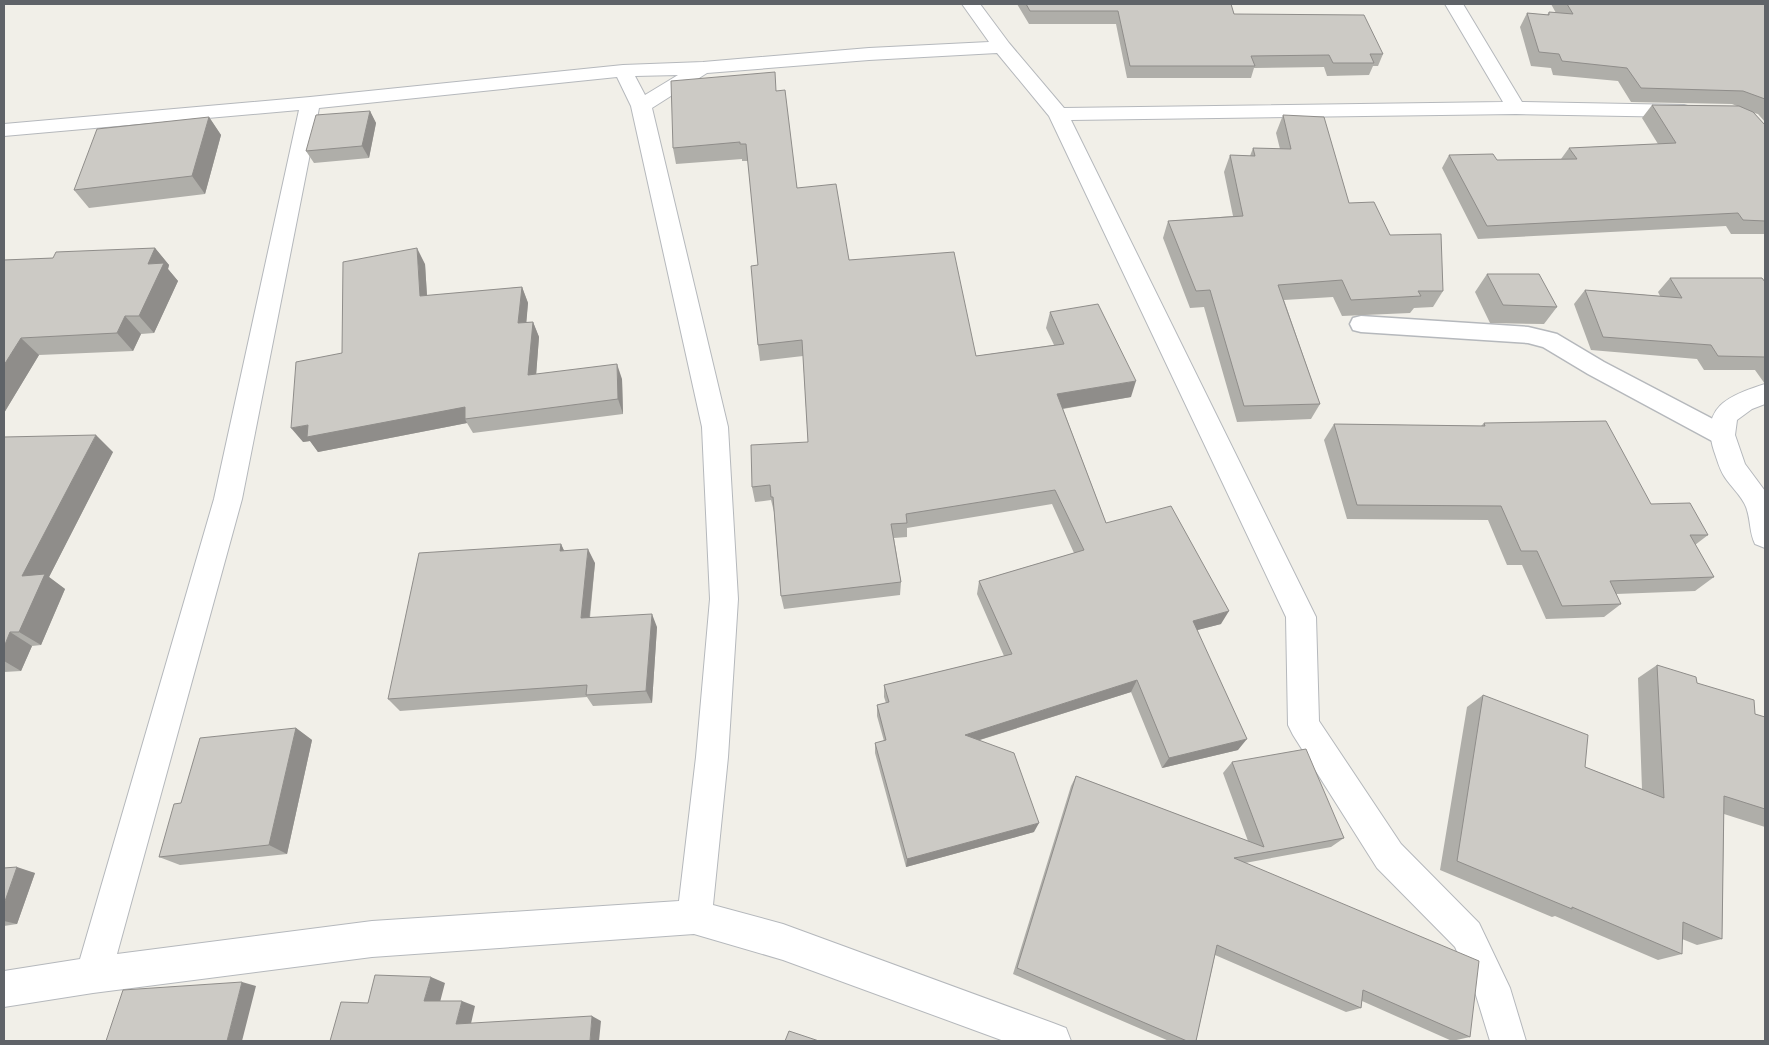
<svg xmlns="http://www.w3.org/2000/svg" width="1769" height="1045" viewBox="0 0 1769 1045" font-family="'IBM Plex Sans',sans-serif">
  <rect width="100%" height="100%" fill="#f1efe8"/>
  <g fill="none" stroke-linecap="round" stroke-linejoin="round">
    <g stroke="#b5b8bc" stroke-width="3">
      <path id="lane" d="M1361,316l167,11 21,5 8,2 47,28 126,66 4,7 -4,7 -8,2 -8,-2 -126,-68 -45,-27 -15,-4 -167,-11 -8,-2 -3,-6 3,-6z"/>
    </g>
    <g stroke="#b5b8bc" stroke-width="2">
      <path id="street" d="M962,4h18l29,39 55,65 439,-6 -58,-98h18l59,98 162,3 7,2 3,4 -3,4 -7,2 -168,-3 -445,6 245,497 3,104 82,123 78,79 31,65 16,53h-36l-15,-49 -20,-45 -78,-79 -84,-133 -5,-10 -2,-108 -237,-501 -52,-63 -128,7 -162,13 -55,35 76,319 10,172 -10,158 -15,148 70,19 270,99 13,5 5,13h-67l-221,-81 -89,-26 -322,23 -279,36 -89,14v-36l76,-12 134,-460 85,-389 -295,26v-12l306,-27 313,-32 80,-3 166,-14 120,-6zM678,75l-33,20 -10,-19zM617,77l14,29 71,321 8,172 -14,158 -17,144 -307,20 -255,33 125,-455 77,-391z
        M1765,384v20l-13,5 -15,11 -2,15 10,29 20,27v57l-10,-4c-6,-12 -4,-24 -9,-37 -4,-11 -16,-21 -22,-31 -5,-8 -7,-17 -10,-25 -14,-44 14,-55 51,-67z"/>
    </g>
    <use href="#lane" fill="#fff" fill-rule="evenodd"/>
    <use href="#street" fill="#fff" fill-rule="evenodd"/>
  </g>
  <path fill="#afaea9" d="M1017,4h214l3,10 149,40 -5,12h-5l-4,9 -42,1 -3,-9 -70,1 -3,10h-124l-11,-54h-87z
    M1551,4h214v118l-7,-8 -4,-1 11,12v109h-34l-5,-8 -248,13 -36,-71 7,-13 48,5 64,-1 8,-11 89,-4 -16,-26 10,-13 85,1 -5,-2 -101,-2 -13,-21 -65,-6 -2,-7 -20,-2 -11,-39 7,-14 20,2 2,-3 7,1z
    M776,91l21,97 52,72 127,96 78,-11 -8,-17 4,-16 81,85 -68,12 43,114 115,101 -24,6 41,120 -76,18 -31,-76 -151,48 54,92 -128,35 -31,-114v-10l9,-2 -7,-25v-11l9,-2 -2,-6v-12l120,-29 -27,-62 2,-13 95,-28 -22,-49 -145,24v9l-13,1 7,44 -1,13 -116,14 -3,-13 -7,-84 -3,-12 -16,2 -3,-15 56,-45 -5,-86 -43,5 -2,-16v-80l-10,-104h-6v-2l-66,5 -3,-16z
    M370,111l6,12 -7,35 -55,5 -8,-12z
    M1283,115l66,88 41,32 53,56 -10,16 -19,1 -4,5 -68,3 -9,-19 -49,3 36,104 -9,15 -74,3 -33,-115 -14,1 -27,-70 5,-17 65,-5 -9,-44 6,-17 20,1 3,-8 27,1 -4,-16z
    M209,117l12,18 -16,59 -116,14 -15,-18z
    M155,248l14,17 -1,4 10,12 -24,52 -13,1 -8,17 -94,4 -35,58v-153l49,-2z
    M425,264l2,32 95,-9 6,16 -2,19h7l6,15 -3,37 86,5 1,35 -150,19 -6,-10 -149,29 -8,-11 -7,1 39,-89z
    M1487,274l70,33 -13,17 -54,-1 -15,-31z
    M1670,278l95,4v102l-10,-14h-51l-7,-11 -106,-9 -17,-46 11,-14 75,6 -2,-4z
    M1484,423l167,81 57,31 -13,10 19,32 -19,14 -79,3 5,10 -17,13 -58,2 -24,-54h-15l-19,-45 -141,-1 -23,-79 10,-16 147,2z
    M4,438l109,14 -64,125 16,12 -24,56 -9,1 -11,25 -17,1z
    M561,544l3,7 31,12 -5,55 67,9 -5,76 -59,3 -6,-9 -187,14 -12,-12z
    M1657,665l40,18 58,31 10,4v109l-41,-13 -2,125 -25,6 -15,-6v15l-24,6 -103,-44 -3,1 -112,-47 27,-163 16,-12 102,72 57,22 -4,-111z
    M296,728l16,12 -25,114 -107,11 -21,-8 22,-54z
    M1232,762l112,76 -13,9 -86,16 225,174 -18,4 -90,-40 -1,7 -15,4 -131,-57 -19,86h-27l-156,-67 58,-188 5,-10 172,65 -25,-68z
    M4,868l31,5 -18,51 -13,2z"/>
  <path fill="#8f8d8a" d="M370,111l6,12 -7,35 -7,-12z
    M209,117l12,18 -16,59 -13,-18z
    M155,248l14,17 -1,4 10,12 -24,52 -15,-17 9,-52z
    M417,248l8,16 3,48 -8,-16z
    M522,287l6,16 -3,36 -7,-16z
    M125,316l16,18 -8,17 -16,-18z
    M533,322l6,15 -4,53 -7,-15z
    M21,338l18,17 -35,58v-48z
    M617,364l5,15 1,35 -5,-15z
    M1136,381l-5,16 -77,13 3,-16z
    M465,407v12l2,4 -149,29 -8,-11 -7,1 -12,-14 17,-3z
    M96,435l17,17 -64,125 16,12 -24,56 -22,-13 3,-56z
    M561,544l7,15 -8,-8z
    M588,549l7,14 -7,68 -7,-13z
    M1229,611l-8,13 -35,9 7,-12z
    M652,614l5,13 -5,76 -6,-12z
    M10,632l22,14 -11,25 -17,-10v-14z
    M1137,680l-6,12 -168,53 2,-10z
    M296,728l16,12 -25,114 -18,-9z
    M1247,739l-9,11 -76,18 7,-10z
    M1039,823l-5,9 -128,35 1,-8z
    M17,867l18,6 -18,51 -13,-3v-17z
    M431,977l14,6 -6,23 -15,-5z
    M242,982l14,4 -14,55h-15z
    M462,1001l13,5 -5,22 -14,-4z
    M592,1016l9,5 -2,20h-9z"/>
  <path fill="#cccac5" stroke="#8f8d8a" d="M1026,4h205l3,10 130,1 19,39h-13l4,9h-41l-4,-8 -78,1 4,10h-125l-12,-55h-88z
    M1567,4h198v95l-22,-8 -102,-3 -14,-20 -65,-7 -3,-7 -20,-2 -12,-39 22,2v-3l24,2z
    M775,72l1,19 9,-1 12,98 39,-4 13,76 105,-8 22,104 88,-12 -14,-32 48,-8 38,77 -79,13 49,129 65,-17 58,105 -36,10 54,118 -78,19 -32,-78 -172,55 49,18 25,70 -132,36 -32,-116 11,-3 -9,-35 12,-3 -5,-17 128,-31 -33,-73 105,-31 -29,-60 -149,24 1,9 -16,1 10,58 -120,14 -8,-99h-2l-1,-12 -18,2 -1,-42 57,-3 -6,-102 -44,5 -7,-79 7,-1 -12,-121h-6v-2l-67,6 -2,-67z
    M1652,105l87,1 14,6 12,13v96l-22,-1 -5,-7 -251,13 -38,-71 44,-1 4,6 80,-1 -8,-11 107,-5z
    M370,111l-8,35 -56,5 10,-36z
    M1283,115l41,2 25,86 25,-1 16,33 51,-1 2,57h-25l3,5 -70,4 -9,-20 -64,5 42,119 -76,2 -34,-116 -14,1 -28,-70 75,-5 -13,-61 25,1 -2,-8 38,1z
    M209,117l-17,59 -118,14 23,-61z
    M155,248l-7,16 16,-1 -25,53h-14l-8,17 -96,5 -17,27v-105l49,-2 3,-6z
    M417,248l3,48 102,-9 -4,36 15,-1 -5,53 89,-11 1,35 -153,20v-12l-158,30 1,-12 -17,3 5,-66 46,-9 1,-91z
    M1487,274h52l18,33 -54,-2z
    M1670,278h92l3,4v75l-47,-1 -7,-11 -108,-8 -18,-47 97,8z
    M1606,421l45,83 39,-1 18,32h-18l24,42 -104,4 11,23 -59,2 -25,-55h-16l-20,-45 -144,-1 -23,-81 151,2 -1,-3z
    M96,435l-74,141 23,-2 -26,58h-9l-6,15v-210z
    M561,544l-1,7 28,-2 -7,69 71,-4 -6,77 -60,4 1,-10 -199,14 31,-146z
    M1657,665l39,12 1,6 57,17 1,14 10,3v92l-41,-13 -2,143 -39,-17 -1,32 -110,-47v2l-115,-48 26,-166 105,40 -3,32 79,31z
    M296,728l-27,117 -110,12 15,-53 7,-1 19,-65z
    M1306,749l38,89 -110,20 245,103 -9,76 -107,-47 -2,18 -144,-63 -21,96h-9l-170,-73 59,-192 188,71 -32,-85z
    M17,867l-13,37v-36z
    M375,975l56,2 -7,24h38l-6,23 136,-8 -2,25h-260l11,-39 27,1z
    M242,982l-15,59h-121l17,-51z
    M789,1031l30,10h-34z"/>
  <rect width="1769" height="1045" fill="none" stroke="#5f6368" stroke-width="10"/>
</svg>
